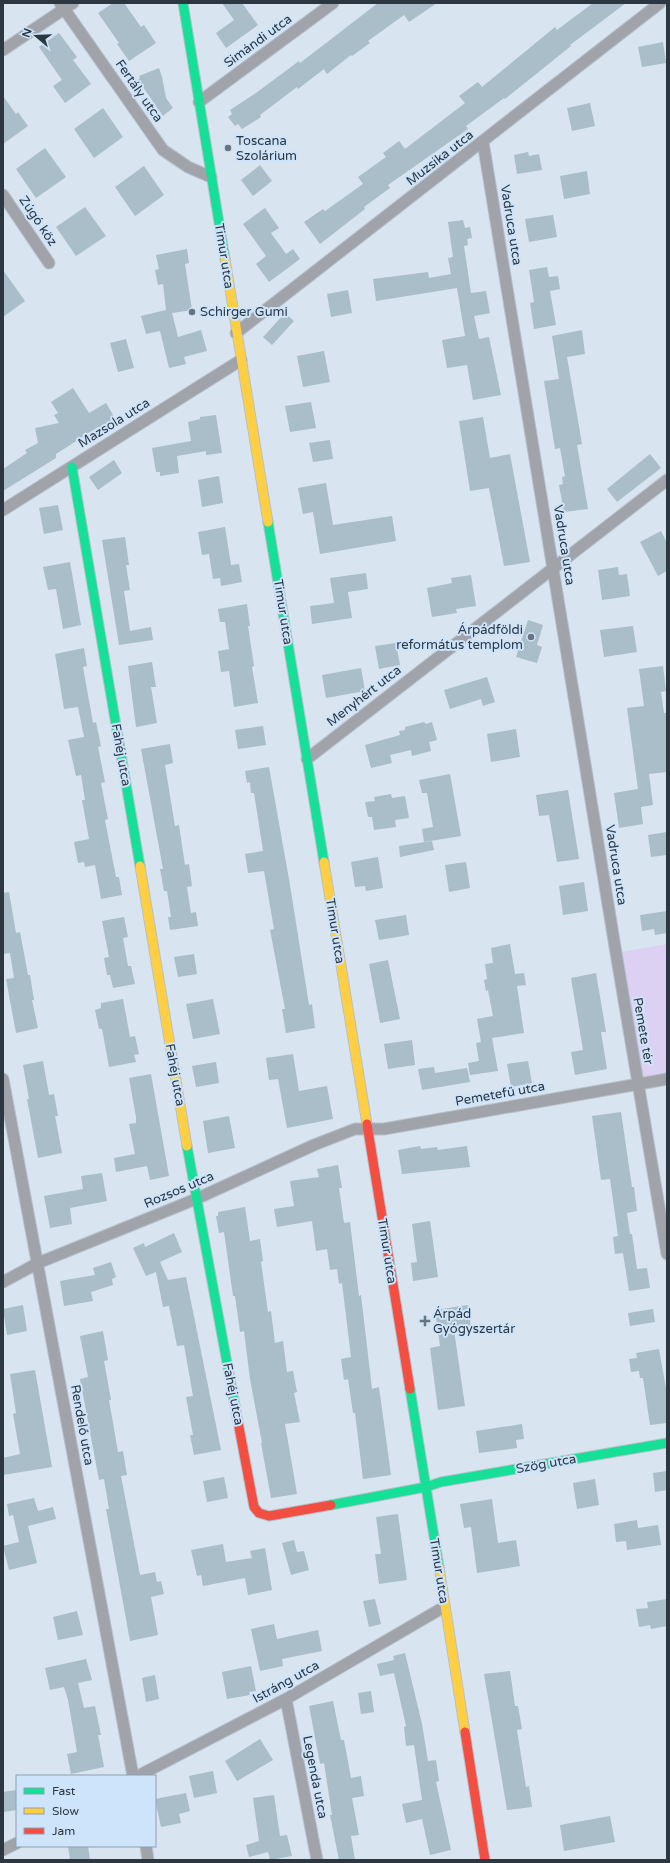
<svg xmlns="http://www.w3.org/2000/svg" width="670" height="1863" viewBox="0 0 670 1863" font-family="'Varela Round',sans-serif">
  <rect width="100%" height="100%" fill="#d8e4f0"/>
  <path fill="#dcd0f3" d="M667,944v135l-29,5 -22,-131z"/>
  <path fill="#a9bec8" d="M113,3h11l17,24 3,-2 12,18 -27,18 -12,-17 2,-1 -21,-30z
    M222,3h20l16,22 -32,23 -10,-15 18,-13z
    M378,3h59l-28,19 -5,-7 -36,26 2,2 -18,13 -1,-1 -24,19 -3,-5 -26,20 -1,-2 -37,28 1,2 -19,12 -4,-5 -3,2 -7,-9 4,-3 -2,-4 26,-17 43,-32 1,2z
    M593,3h33l-56,42 1,1 -66,53 -1,-1 -38,28 2,3 -80,56 2,3 -26,19 1,2 -45,35 -16,-22 19,-13 2,2 38,-27 -5,-7 28,-20 -3,-4 16,-12 6,8 60,-46 -6,-7 19,-14 4,5 73,-60 2,3z
    M59,33l18,24 -4,3 18,24 -26,19 -12,-17 9,-6 -23,-33z
    M663,42l3,21 -24,4 -4,-20z
    M159,68l3,9 4,21 7,10 -10,8 -25,-36 2,-2 -1,-2z
    M3,96l13,18 2,-2 10,14 -25,18z
    M590,103l5,23 -23,5 -5,-23z
    M103,108l20,29 -29,21 -20,-29z
    M45,148l21,29 -30,21 -20,-29z
    M528,152l1,4 10,-2 3,16 -25,4 -3,-19z
    M260,165l12,16 -19,15 -12,-16z
    M144,166l20,29 -29,21 -20,-29z
    M587,171l3,23 -26,5 -4,-23z
    M85,207l21,29 -30,20 -20,-29z
    M265,208l14,20 -8,5 15,21 7,-5 7,10 -31,23 -13,-18 10,-8 -23,-32z
    M553,215l4,22 -28,5 -4,-23z
    M463,220l2,8 5,-1 2,11 -5,1 1,6 -4,1 7,47 15,-2 4,22 -16,3 5,23 10,-2 12,58 -28,5 -6,-35 -20,3 -5,-28 23,-4 -8,-48 -81,13 -3,-22 55,-7 1,6 22,-4 -3,-16 5,-1 -5,-35z
    M187,249l2,14 -4,1 7,46 -20,3 6,24 23,-7 6,21 -23,6 2,7 -17,4 -9,-37 -14,3 -5,-18 25,-6 -3,-26 -5,1 -3,-15 4,-1 -3,-14z
    M547,267l2,10 9,-1 2,13 -10,2 6,34 -22,4 -4,-26 4,-1 -5,-32z
    M3,270l22,31 -22,16z
    M348,290l4,23 -21,4 -4,-23z
    M285,313l9,8 -22,24 -9,-8z
    M582,330l3,24 -18,3 15,87 -5,1 11,64 -24,3 -5,-27 4,-1 -1,-7 3,-1 -5,-28 -5,1 -11,-68 15,-2 -7,-43z
    M126,339l8,29 -16,4 -8,-29z
    M324,351l6,31 -27,5 -6,-31z
    M73,388l16,25 17,-10 10,17 -16,10 -2,-3 -42,27v4l-53,33v-22l24,-16 -2,-3 13,-7 -3,-15 24,-5 -5,-8 4,-2 -7,-11z
    M311,402l5,26 -26,4 -5,-26z
    M216,415l6,38 -16,2v-4l-29,5 2,17 -19,3v-4h-4l-4,-24 39,-7 -3,-19 12,-3v-2z
    M483,417l7,41 20,-4 20,108 -26,4 -15,-78 -19,3 -11,-70z
    M330,440l3,19 -20,3 -4,-19z
    M650,454l11,14 -44,34 -10,-13z
    M114,460l8,13 -24,17 -9,-13z
    M219,476l4,27 -21,4 -4,-27z
    M326,483l7,42 59,-9 4,25 -76,13 -7,-42 -10,2 -5,-26z
    M58,505l5,25 -19,4 -5,-26z
    M225,527l6,38 8,-1 3,18 -21,4 -1,-8 -7,1 -4,-25 -7,1 -4,-23z
    M661,531l6,12v28l-9,5 -18,-34z
    M125,537l4,28h-3l4,25 -6,1 6,40 21,-4 2,13 -34,5 -17,-105z
    M70,562l11,63 -18,4 -7,-40 -8,1 -5,-23z
    M618,567l1,8 8,-1 3,22 -28,4 -4,-30z
    M366,573l2,16 -20,3 4,26 -40,6 -2,-18 24,-3 -4,-25z
    M471,575l5,31 -20,3 1,4 -25,4 -5,-29 25,-5 -1,-5z
    M247,604l3,22h-2l6,40 -2,1 6,36 -24,4 -5,-36 -8,1 -3,-21 11,-2 -4,-27h-5l-2,-13z
    M528,620l15,5 -6,20 5,2 -5,16 -21,-6z
    M633,626l4,26 -33,5 -4,-27z
    M396,643l4,22 -21,4 -4,-23z
    M84,648l3,18 -4,1 10,56 3,-1 5,24 -3,1 7,35 -4,1 7,36 -3,1 11,57h3l3,18 -21,4 -6,-34 -10,2 -1,-5 -6,1 -4,-21 15,-3 -7,-39h3l-4,-25 -5,1 -8,-36 16,-3 -6,-30 -14,2 -9,-55z
    M152,662l4,25h-5l6,36 -21,4 -8,-61z
    M663,666l3,25 -5,1 3,21h3v59l-18,2 4,31 -12,2 2,17 -24,4 -5,-35 24,-4 -11,-81 17,-2 -5,-37z
    M361,668l4,23 -39,7 -4,-23z
    M487,677l8,25 -12,4 -2,-7 -31,10 -6,-19z
    M424,722l2,2 6,-2 5,18 -8,2 2,9 -19,5 -1,-6 -21,5 2,8 -21,5 -6,-23 35,-10 -1,-4 6,-1v-3z
    M263,726l3,19 -28,4 -3,-19z
    M516,729l4,28 -29,5 -4,-28z
    M170,744l3,19 -8,2 10,61 4,-1 6,40 4,-1 3,22 -5,1 4,26 5,-1 2,14 -28,4 -2,-13h3l-4,-26h-3l-4,-22h3l-22,-120z
    M269,767l21,118 19,120 3,-1 3,24 -29,5 -4,-24h3l-15,-79 4,-1 -10,-58 -16,2 -3,-19 18,-3 -9,-58h-3l-1,-11 -3,1 -2,-12z
    M450,774l11,62 -37,6 -2,-13 11,-2 -6,-34h-5l-3,-13z
    M568,790l11,69 -22,3 -8,-47 -10,1 -3,-21z
    M391,794l1,4 13,-2 4,22 -14,2 1,7 -22,3 -2,-13h-4l-3,-15 10,-1 -1,-4z
    M667,832v23l-16,2 -3,-22z
    M432,841l2,9 -34,7 -1,-11z
    M378,857l5,31 -17,3 -1,-5 -10,1 -4,-25z
    M466,862l4,26 -21,4 -4,-27z
    M584,882l4,29 -25,4 -4,-29z
    M9,892l7,41 4,-1 8,43h2l4,25h-2l6,28 -22,5 -10,-54 8,-1 -4,-25 -7,1v-61z
    M667,911v22l-12,2 -1,-6 -12,2 -2,-16z
    M406,915l3,20 -30,5 -4,-20z
    M124,917l4,20 -5,1 5,28h3l4,18 -22,4 -3,-13h-3l-3,-17 5,-1 -7,-36z
    M510,944l5,30 9,-1 2,12 -9,1 7,47 -32,5 6,33 -28,4 -2,-12 11,-2 -3,-18 5,-1 -4,-23 16,-3 -5,-26 -2,1 -2,-11 3,-1 -2,-15 8,-1 -2,-15z
    M194,954l3,20 -19,3 -4,-20z
    M388,960l12,59 -20,4 -11,-59z
    M596,973l10,59h-5l6,37 -32,6 -4,-23 12,-2 -12,-72z
    M123,999l7,38 5,-1 4,18 -5,1 2,7 -27,5 -7,-38h-3l-4,-19 6,-2v-5z
    M213,999l7,35 -27,5 -7,-35z
    M412,1040l3,25 -27,4 -4,-25z
    M293,1054l6,37 28,-5 6,33 -46,9 -9,-49 -9,1 -3,-22z
    M43,1061l6,34 5,-1 4,22h-3l7,37 -24,5 -11,-59h2l-6,-34z
    M528,1061l4,22 -21,4 -4,-23z
    M216,1062l3,21 -23,4 -4,-21z
    M434,1067l1,6 32,-5 3,14 -48,8 -4,-21z
    M151,1074l18,102 -19,4 -3,-14 -31,6 -2,-14 21,-4 -6,-30 7,-1v-6l-7,-39z
    M621,1112l11,75h2l3,24 -10,2 3,21h2l5,35 10,-1 3,20 -21,3 -6,-38 -8,1 -2,-17 5,-1 -8,-57 -9,1 -9,-64z
    M229,1116l6,32 -27,5 -5,-32z
    M420,1146l1,3 16,-2 1,3 29,-4 3,21 -68,7 -4,-24z
    M338,1165l4,23h-3l5,35 6,-1 9,74 2,-1 11,94 7,-2 12,88 -28,4 -8,-66h-2l-5,-34 -4,1 -3,-21 10,-2 -9,-74 -3,1 -2,-15 -7,1 -3,-21 -11,2 -4,-30 -35,6 -3,-18 20,-3 -4,-25 29,-4 -2,-8z
    M102,1173l5,28 -37,7 2,16 -22,4 -6,-32 39,-7 -2,-13z
    M245,1207l5,34 10,-2 3,22 -2,1 7,50 3,-1 4,32 8,-2 4,31 6,-1 4,21 -3,1 6,29 -15,2 12,70 -26,4 -10,-55h1l-12,-64 -6,-48 -4,1 -5,-36h-2l-9,-64 -5,1 -3,-17h2v-4z
    M430,1221l8,56 -25,4 -2,-18 6,-1 -5,-38z
    M174,1233l8,19 -22,10 8,18 18,-3 35,173 -27,5 -4,-20h3l-7,-38 7,-1 -9,-51 -7,1 -8,-40 -6,1 -7,-35 -10,4 -13,-28 11,-5 1,4z
    M111,1262l5,15 -4,2 1,6 -22,7 2,9 -29,5 -4,-25 35,-6 -2,-7z
    M23,1305l4,26 -20,4 -4,-26z
    M468,1305l3,22 -17,3 11,76 -27,4 -8,-62 10,-2 -5,-36z
    M653,1309l2,13 -25,4 -2,-13z
    M103,1331l5,29 -4,1 7,39h-2l9,52 5,-1 4,24 -6,1 19,99 15,-3 2,10 4,-1 3,13 -13,3 7,38 -28,6 -24,-132h3l-5,-30 -5,1 -19,-101 8,-2 -8,-41z
    M659,1349l8,45v29l-17,2 -7,-47h-3l-1,-7 -8,1 -2,-13 8,-1 -1,-5z
    M35,1370l17,97 -49,8v-17l17,-4 -7,-40 3,-1 -6,-39z
    M522,1424l2,15 -8,1 1,8 -38,5 -3,-22z
    M667,1471v19l-12,2 -2,-19z
    M224,1477l4,21 -21,4 -4,-21z
    M595,1479l4,26 -22,4 -4,-26z
    M34,1498l4,13 15,-4 3,12 -28,7 9,37 -28,7 -6,-24 16,-4 -6,-27 -4,1 -2,-12z
    M492,1499l6,44 18,-3 4,26 -43,7 -6,-46 -7,1 -4,-24z
    M398,1514l9,66 -28,4 -4,-30h6l-5,-37z
    M637,1520l1,8 20,-3 3,20 -34,5 -1,-9 -10,1 -2,-18z
    M294,1540l3,12 7,-1 5,19 -18,5 -9,-32z
    M223,1544l3,18 26,-4 -2,-7 15,-3 7,42 -24,5 -3,-17 -42,8 -2,-11 -4,1 -6,-26z
    M375,1599l6,25 -12,3 -6,-26z
    M667,1599v27l-16,3 -1,-4 -11,2 -3,-18 12,-1 -1,-6z
    M77,1611l6,24 -25,5 -5,-23z
    M274,1624l3,15 41,-9 4,21 -40,8 1,7 -23,5 -9,-42z
    M405,1653l17,71 6,37 8,-1 3,21 -3,1 15,68 -21,5 -8,-36 -16,4 -4,-19 20,-4 -8,-55 -8,1 -2,-19 2,-1 -12,-53 -14,3 -3,-12 17,-4 -1,-4z
    M86,1659l6,21 -14,3 6,25 11,-2 6,29h-3l6,32 -33,7 -4,-20 10,-2 -9,-52 -4,-13 -14,3 -5,-22z
    M251,1666l5,25 -7,1 1,3 -23,4 -5,-27z
    M510,1671l5,35h3l4,23 -5,1 9,57 3,-1 3,21 -25,3 -23,-136z
    M155,1675l4,24 -13,3 -4,-24z
    M371,1691l3,21 -13,2 -3,-21z
    M333,1701l8,39h3l7,38 10,-2 3,20 -12,2 7,37 -8,1 4,24h-16l-9,-45h2l-8,-52 -4,1 -11,-58z
    M260,1739l13,21 -36,21 -12,-20z
    M213,1771l4,22 -23,5 -5,-22z
    M17,1790v20l-14,2v-20z
    M186,1793l4,18 -11,3 2,9 -20,4 -6,-28z
    M274,1795l6,41 7,-1 5,21 -22,4 -2,-8 -19,5 -3,-12 13,-4 -6,-43z
    M610,1816l5,26 -51,9 -4,-26z
    M68,1846h20l2,14h-20z"/>
  <g fill="none" stroke-linecap="round" stroke-linejoin="round">
    <g stroke="#b7c1cc" stroke-width="13">
      <path id="street" d="M60,3l103,147 25,17 23,10
        M3,50l70,-47
        M199,102l134,-99
        M483,142l133,811 51,301
        M3,195l46,68
        M236,333l424,-330
        M3,510l238,-150
        M307,759l360,-279
        M3,1079l130,697
        M3,1282l35,-19 158,-64 118,-54 41,-16h29l283,-50
        M286,1699l31,161
        M138,1776l148,-77 158,-92
        M146,1846l2,14
        M3,1850l14,-7"/>
    </g>
    <g stroke="#b7c1cc" stroke-width="11">
      <path id="fast" d="M183,3l42,256
        M72,467l68,399
        M268,522l56,340
        M187,1146l48,260
        M410,1389l29,178
        M331,1505l95,-18 15,-5 226,-39"/>
    </g>
    <g stroke="#b7c1cc" stroke-width="11">
      <path id="slow" d="M225,259l43,263
        M324,862l43,262
        M140,866l47,280
        M439,1567l26,165"/>
    </g>
    <g stroke="#b7c1cc" stroke-width="11">
      <path id="jam" d="M367,1124l43,265
        M235,1406l19,101 5,6 10,3 62,-11
        M465,1732l20,128"/>
    </g>
    <use href="#street" stroke="#a0a3aa" stroke-width="11"/>
    <use href="#fast" stroke="#16e098" stroke-width="9"/>
    <use href="#slow" stroke="#ffcf43" stroke-width="9"/>
    <use href="#jam" stroke="#f24e42" stroke-width="9"/>
  </g>
  <g fill="#68747f" stroke="#cee4fa" stroke-width="1.5">
    <circle cx="228" cy="148" r="4"/>
    <circle cx="192" cy="312" r="4"/>
    <circle cx="531" cy="637" r="4"/>
    <path d="M423 1315h4v4h4v4h-4v4h-4v-4h-4v-4h4z"/>
  </g>
  <g text-anchor="middle" dominant-baseline="central" stroke-width="4" stroke-linejoin="round" paint-order="stroke">
    <g font-size="13" fill="#2c3742" stroke="#cee4fa">
      <text transform="translate(258 41) rotate(-36)">Simándi utca</text>
      <text transform="translate(139 91) rotate(55)">Fertály utca</text>
      <text transform="translate(440 158) rotate(-38)">Muzsika utca</text>
      <text transform="translate(38 221) rotate(56)">Zúgó köz</text>
      <text transform="translate(511 225) rotate(81)">Vadruca utca</text>
      <text transform="translate(224 256) rotate(81)">Timur utca</text>
      <text transform="translate(114 423) rotate(-32)">Mazsola utca</text>
      <text transform="translate(564 545) rotate(81)">Vadruca utca</text>
      <text transform="translate(283 612) rotate(81)">Timur utca</text>
      <text transform="translate(364 696) rotate(-38)">Menyhért utca</text>
      <text transform="translate(121 755) rotate(80)">Fahéj utca</text>
      <text transform="translate(616 865) rotate(81)">Vadruca utca</text>
      <text transform="translate(335 931) rotate(81)">Timur utca</text>
      <text transform="translate(643 1031) rotate(80)">Pemete tér</text>
      <text transform="translate(175 1075) rotate(80)">Fahéj utca</text>
      <text transform="translate(500 1094) rotate(-10)">Pemetefű utca</text>
      <text transform="translate(179 1190) rotate(-23)">Rozsos utca</text>
      <text transform="translate(387 1251) rotate(81)">Timur utca</text>
      <text transform="translate(233 1394) rotate(79)">Fahéj utca</text>
      <text transform="translate(82 1425) rotate(80)">Rendelő utca</text>
      <text transform="translate(546 1464) rotate(-10)">Szög utca</text>
      <text transform="translate(439 1571) rotate(81)">Timur utca</text>
      <text transform="translate(286 1682) rotate(-29)">Istráng utca</text>
      <text transform="translate(315 1777) rotate(79)">Legenda utca</text>
    </g>
    <g font-size="13" fill="#2c3742" stroke="#cee4fa" text-anchor="start">
      <text x="236" y="141">Toscana<tspan x="236" dy="15">Szolárium</tspan></text>
      <text x="200" y="312">Schirger Gumi</text>
      <text x="523" y="630" text-anchor="end">Árpádföldi<tspan x="523" dy="15">református templom</tspan></text>
      <text x="433" y="1314">Árpád<tspan x="433" dy="15">Gyógyszertár</tspan></text>
    </g>
  </g>
  <rect width="670" height="1863" fill="none" stroke="#2c3742" stroke-width="8"/>
  <rect x="16" y="1775" width="140" height="72" fill="#cee4fa" stroke="#8d9fb0"/>
  <rect x="24" y="1788" width="20" height="6" fill="#16e098" stroke="#8d9fb0"/>
  <text x="52" y="1795" font-size="12" fill="#2c3742">Fast</text>
  <rect x="24" y="1808" width="20" height="6" fill="#ffcf43" stroke="#8d9fb0"/>
  <text x="52" y="1815" font-size="12" fill="#2c3742">Slow</text>
  <rect x="24" y="1828" width="20" height="6" fill="#f24e42" stroke="#8d9fb0"/>
  <text x="52" y="1835" font-size="12" fill="#2c3742">Jam</text>
  <g transform="translate(36 36) rotate(289)" stroke="#cee4fa" stroke-width="3" paint-order="stroke">
  <path d="M0-3L7 15L0 10L-7 15Z" fill="#2c3742"/>
  <text y="-6" font-size="11" font-weight="bold" text-anchor="middle" fill="#2c3742">N</text>
  </g>
</svg>
